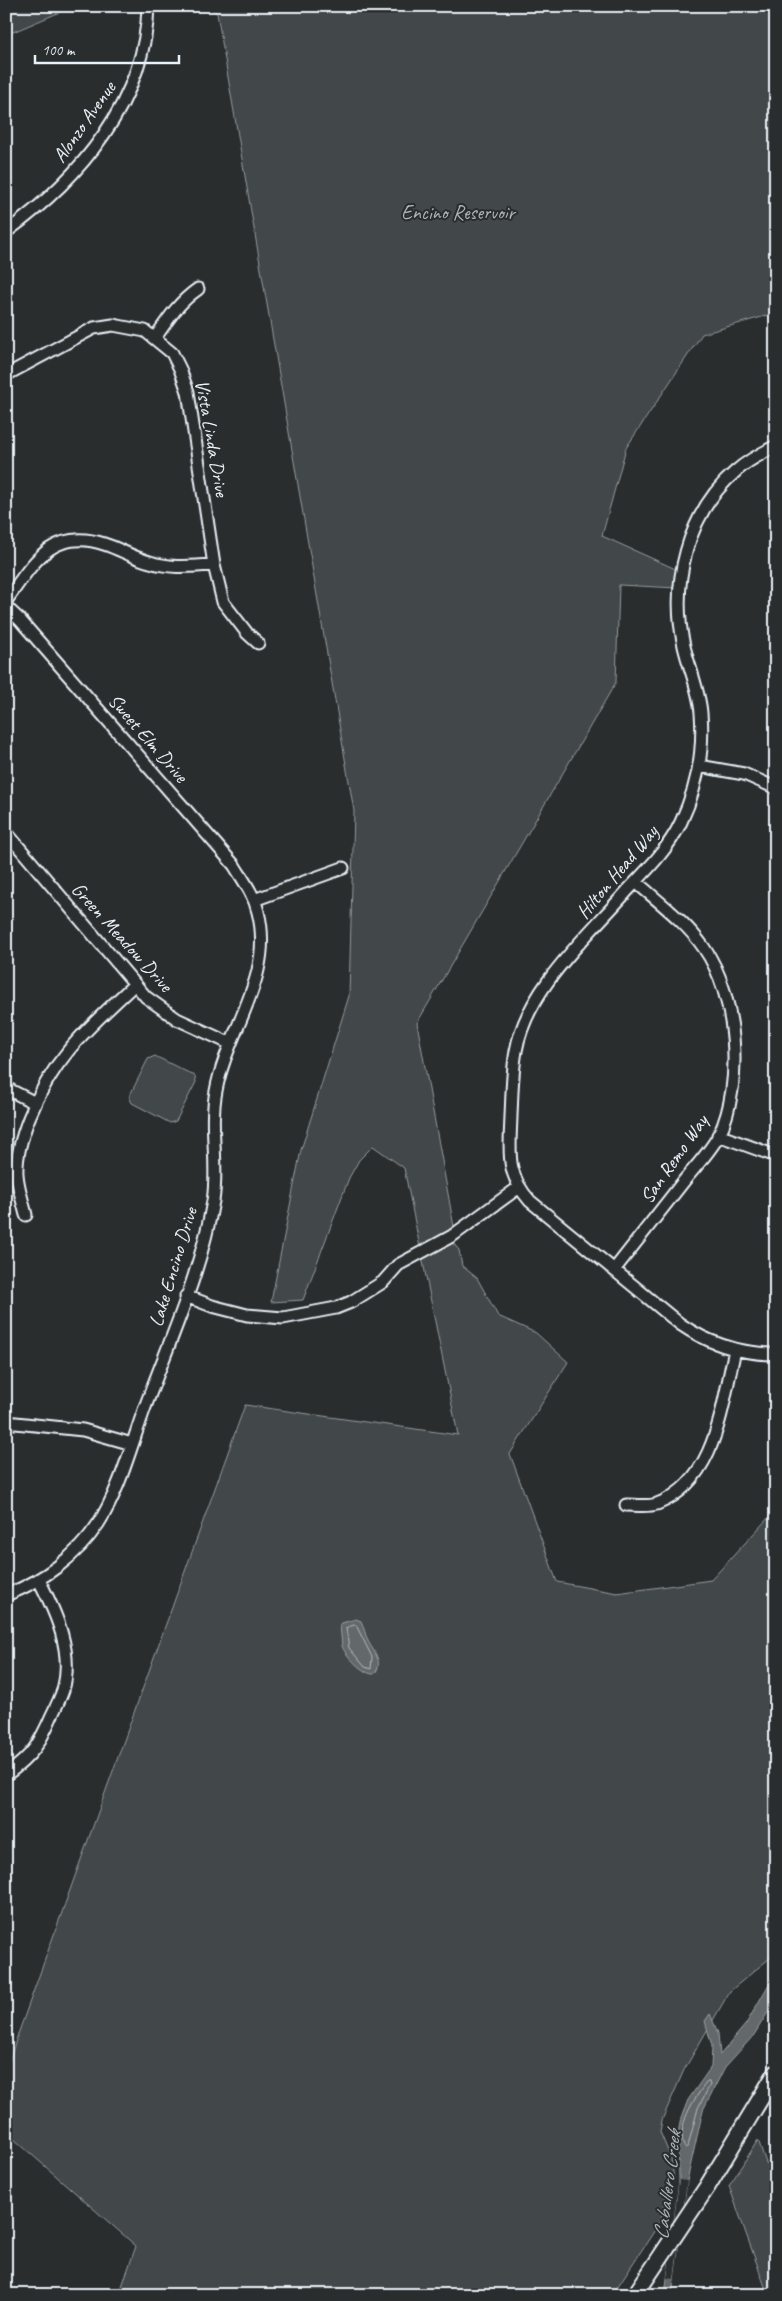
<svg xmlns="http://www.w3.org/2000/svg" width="782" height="2301" viewBox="0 0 782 2301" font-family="Caveat,sans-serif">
  <rect width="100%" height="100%" fill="#2a2d2e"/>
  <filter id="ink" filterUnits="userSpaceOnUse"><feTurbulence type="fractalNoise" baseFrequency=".02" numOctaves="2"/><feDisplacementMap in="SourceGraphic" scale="10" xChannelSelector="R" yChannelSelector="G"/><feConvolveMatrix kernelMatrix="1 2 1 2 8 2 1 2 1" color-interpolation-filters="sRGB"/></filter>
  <g filter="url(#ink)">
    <path fill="#424648" stroke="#959ca0" d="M6,6h58l1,4 -59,25z
      M206,6h570v307l-74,21 -76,114 -24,88 78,35 -3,17 -58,-3 -3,97 -199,341 37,204 -1,16 6,7 3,16 15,12 21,38 38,17 32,29 -58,92 47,128 60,11 94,-13 58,-63 7,-15v451l-46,38 -46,79 -22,50 -2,12 11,26 3,21 -6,1 -4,30 -7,17 -45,68h-493l17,-49 -130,-114v-61l11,-34 228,-632 213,30 -54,-267 -31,-22 -14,14 -10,18 -46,122 -32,2 30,-152 48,-154 5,-185 -137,-798z
      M155,1056l40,20 1,6 -20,39 -6,2 -38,-20 -3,-6 19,-38z
      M758,2140l18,51v104h-8l-39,-109z"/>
    <path fill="#63686b" stroke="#989fa3" d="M356,1619l5,2c3,6 4,13 7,20 5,10 17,22 6,33 -10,1 -29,-19 -32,-28 -1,-7 -1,-14 -2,-21l2,-2z
      M776,1972v27l-22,36 -29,32 -22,43 -16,71 -15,114h-7l14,-115 -1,-47 3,-15 7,-18 23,-33 1,-21 -7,-25 5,-7 8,19 2,22 26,-31z"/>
    <path fill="#2a2d2e" d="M679,2180l8,1 -13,98 -7,-1z"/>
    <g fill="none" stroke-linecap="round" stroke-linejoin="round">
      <path stroke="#b3bac0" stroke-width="1" d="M356,1625l16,32 -1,12 -6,-2 -16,-19 -3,-20z
        M709,2082l1,3 -12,23 -10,38 -3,2c-10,-21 9,-49 21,-65z"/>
      <g stroke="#e8f1f8" stroke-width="15">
        <path id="minor" d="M6,232c73,-53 140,-131 142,-226
          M155,338c13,-19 24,-36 43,-49
          M6,375l88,-47 19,-3 32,6 27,22 8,16 8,23 26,173 9,37 24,31 11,10
          M776,446c-14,7 -29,15 -40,25 -49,42 -66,113 -52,175 5,22 15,43 17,67 3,37 -4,75 -20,109 -12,26 -33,47 -53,68 -40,46 -101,98 -112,161 -4,22 -4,44 -5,65 -1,35 -6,57 19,85l150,123c29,20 61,30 96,30
          M6,601c27,-38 46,-74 98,-57 16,5 30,14 46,18 21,7 43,4 64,3
          M6,607l14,13 214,245c9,15 20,29 24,47 17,65 -31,118 -42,179 -7,36 3,74 -3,110 -12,72 -44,141 -69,209 -13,36 -25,82 -46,114 -21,32 -55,57 -92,71
          M699,766l45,8 32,14
          M6,832l140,165 31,22 52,24
          M254,900l89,-32
          M6,1088l29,15
          M718,1135l58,21
          M26,1215c-3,-13 -8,-27 -9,-41 -1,-19 5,-38 12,-56 24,-61 60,-91 106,-134
          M614,1270c24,-31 49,-62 73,-93 11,-13 24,-27 32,-42 25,-51 18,-140 -15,-187 -18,-26 -44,-45 -68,-66
          M186,1296l26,10 35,9 36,3 53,-10 15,-6 32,-20 15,-17 54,-29 66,-48
          M6,1422l77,8 49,14
          M626,1505c9,0 22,2 31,-1 60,-23 65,-100 78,-154
          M6,1775c27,-20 33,-30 46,-60 4,-8 8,-16 11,-25 11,-38 -7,-77 -24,-110"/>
      </g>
      <g stroke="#e8f1f8" stroke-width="19">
        <path id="major" d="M635,2295l72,-108 69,-114"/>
      </g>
      <use href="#minor" stroke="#2a2d2e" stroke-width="11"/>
      <use href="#major" stroke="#2a2d2e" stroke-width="15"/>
    </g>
  </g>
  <g text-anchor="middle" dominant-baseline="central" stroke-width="4" stroke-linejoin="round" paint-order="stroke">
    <g font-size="20" fill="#e8f1f8" stroke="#2a2d2e">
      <text transform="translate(84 122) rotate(-55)">Alonzo Avenue</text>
      <text transform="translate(212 438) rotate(80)">Vista Linda Drive</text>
      <text transform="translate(148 738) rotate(49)">Sweet Elm Drive</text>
      <text transform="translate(617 872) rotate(-50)">Hilton Head Way</text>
      <text transform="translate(122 937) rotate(48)">Green Meadow Drive</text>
      <text transform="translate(674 1159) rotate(-55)">San Remo Way</text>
      <text transform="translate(173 1267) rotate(-73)">Lake Encino Drive</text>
    </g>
    <g font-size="20" fill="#aeb5ba" stroke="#2a2d2e">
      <text x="458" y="212">Encino Reservoir</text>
    </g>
    <g font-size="21" font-style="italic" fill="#acb3b9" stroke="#2a2d2e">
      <text transform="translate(667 2185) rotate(-83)">Caballero Creek</text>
    </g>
  </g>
  <rect width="782" height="2301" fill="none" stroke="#2a2d2e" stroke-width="25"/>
  <rect x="12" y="12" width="757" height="2276" fill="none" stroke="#e8f1f8" stroke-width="2" filter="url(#ink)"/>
  <path d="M35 55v8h144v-8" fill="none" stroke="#e8f1f8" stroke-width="2.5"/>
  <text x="42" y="55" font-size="15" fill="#e8f1f8" stroke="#2a2d2e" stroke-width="4" paint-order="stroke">100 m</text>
</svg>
